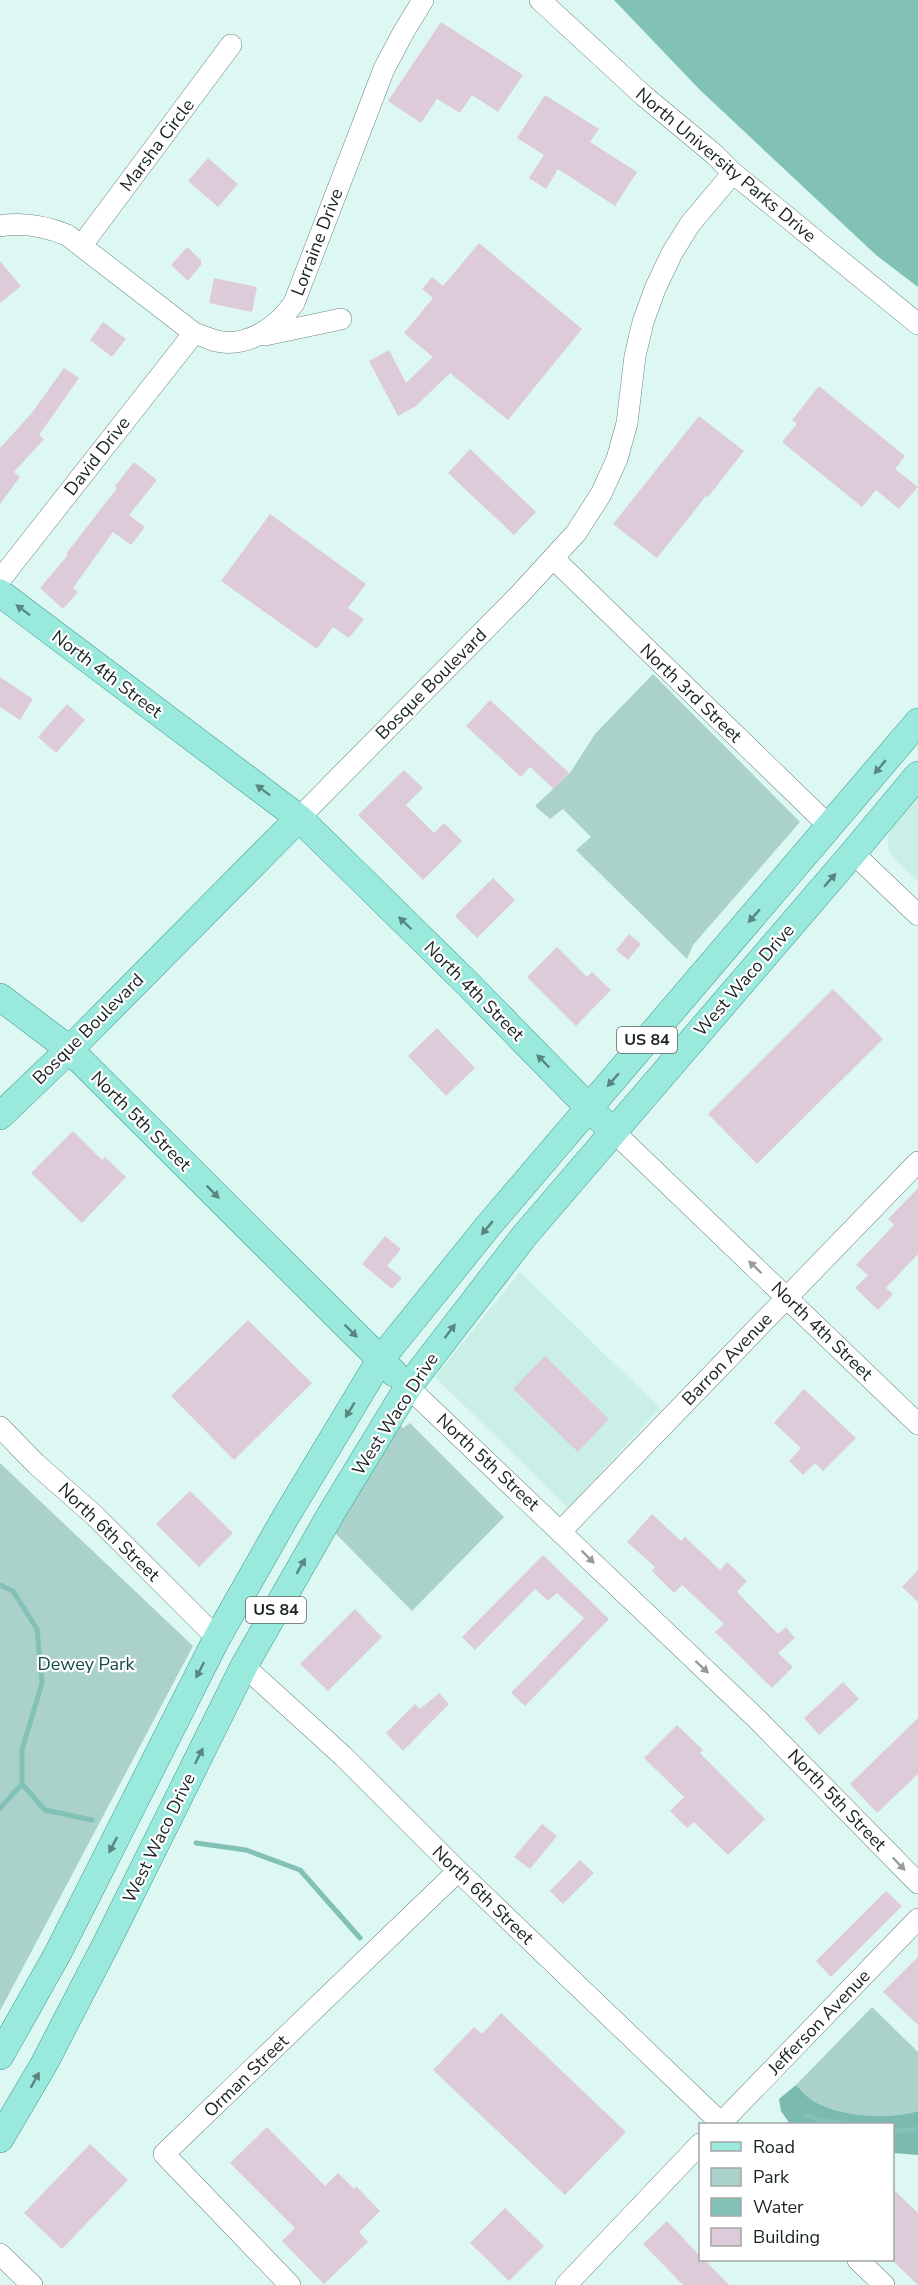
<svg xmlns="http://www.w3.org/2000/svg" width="918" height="2285" viewBox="0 0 918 2285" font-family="'Nunito Sans',sans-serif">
  <rect width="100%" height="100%" fill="#ddf8f3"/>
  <path fill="#caefe7" d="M918,793v89l-28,-28 -3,-15 6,-15z
    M520,1272l140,136 -92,100 -133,-131z"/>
  <path fill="#aad2cb" d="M653,674l147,148 -107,123 -6,14 -111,-109 15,-13 -28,-28 -13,10 -15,-13 35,-33 25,-39z
    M410,1423l94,94 -92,94 -79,-80 66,-106 4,3z
    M0,1463l193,183 -193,365z
    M872,2007l46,45v59c-30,9 -77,6 -105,-10 -6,-4 -12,-11 -17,-16z"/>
  <path fill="#7bbaaf" d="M796,2085c5,5 11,12 17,16 28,16 75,19 105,10v44l-25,-2 -1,-29h-102l-9,-13 -2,-12z"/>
  <path fill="#82c1b6" d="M614,0h304v287l-42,-32 -176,-165z"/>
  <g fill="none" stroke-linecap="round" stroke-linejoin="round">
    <path stroke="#82c1b6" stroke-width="5" d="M0,1585l13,6 24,38 5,54 -20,67v34l23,26 47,10
      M0,1808l22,-24
      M196,1843l50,7 54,20 60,68
      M805,2115l18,6 27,3
      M892,2131l26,-2"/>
  </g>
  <path fill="#decbd9" d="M441,22l82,53 -25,37 -26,-17 -12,18 -23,-14 -16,24 -33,-22z
    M545,95l54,34 -9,13 47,30 -22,34 -57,-37 -12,20 -17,-11 15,-23 -27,-17z
    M208,158l30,26 -20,23 -30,-26z
    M479,243l103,86 -74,91 -58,-47 -34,33 -18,10 -29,-55 20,-11 17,33 27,-26 -29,-24 29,-35 -11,-9 10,-12 11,9z
    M187,247l14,13v5l-13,16 -17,-16z
    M0,261l21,25 -21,17z
    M214,278l43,9 -5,25 -43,-9z
    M103,322l23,17 -14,18 -22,-17z
    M64,368l15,10 -40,57 5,4 -30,33 6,5 -20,27v-56l31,-34z
    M819,386l86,70 -10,13 23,18 -19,22 -23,-19 -14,17 -80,-65 15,-18 -5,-4z
    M699,416l45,35 -36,46 -2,-1 -49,62 -44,-34z
    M470,449l66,63 -22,23 -66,-62z
    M134,462l23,18 -28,35 16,12 -14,18 -18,-13 -40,56 5,4 -15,17 -23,-21 28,-33 -2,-1 51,-66 -2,-2z
    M270,514l96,70 -18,24 16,11 -15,19 -16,-11 -16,22 -96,-68z
    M0,677l33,22 -13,21 -20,-13z
    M490,700l79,73 -15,16 -24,-22 -9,10 -55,-51z
    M67,704l18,16 -29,33 -18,-16z
    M404,770l19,18 -17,17 28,28 10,-10 18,18 -39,39 -65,-65z
    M493,878l22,22 -38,38 -22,-22z
    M629,934l12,10 -13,16 -12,-10z
    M557,947l30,30 5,-5 19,18 -35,36 -49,-49z
    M833,989l50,50 -126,125 -49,-50z
    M437,1028l38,40 -29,28 -38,-40z
    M73,1131l29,29 3,-3 21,20 -44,46 -51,-50z
    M918,1188v66l-32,34 7,6 -15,16 -23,-22 13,-13 -12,-10 38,-40 -6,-6z
    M385,1236l16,13 -14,17 15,12 -10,11 -30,-25z
    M248,1320l64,63 -78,77 -63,-64z
    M545,1356l64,63 -31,33 -65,-63z
    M804,1389l52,49 -33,33 -8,-8 -12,12 -14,-14 12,-13 -27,-25z
    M190,1491l43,42 -34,34 -43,-43z
    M652,1514l29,27 4,-4 35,33 7,-8 20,19 -10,11 41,42 8,-7 9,11 -17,15 15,14 -21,21 -57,-56 9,-8 -42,-39 -8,8 -22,-22 3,-4 -28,-25z
    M543,1555l66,64 -84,87 -14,-13 73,-75 -27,-25 -9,8 -13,-12 -60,61 -13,-13z
    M918,1570v32l-16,-15z
    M355,1609l27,28 -54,54 -28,-27z
    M843,1682l16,17 -40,36 -15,-17z
    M439,1693l10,11 -46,47 -17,-18 29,-29 5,5z
    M918,1718v56l-41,39 -27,-29z
    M677,1725l26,25 -3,3 65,66 -37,36 -34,-33 -7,6 -17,-17 14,-14 -40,-39z
    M542,1824l15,12 -27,33 -16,-12z
    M580,1860l14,13 -31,31 -13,-13z
    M886,1891l16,15 -71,71 -15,-16z
    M918,1957v68l-35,-33z
    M501,2013l125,119 -61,63 -132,-125 41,-43 8,7z
    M267,2127l58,59 13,-13 16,16 2,-3 24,25 -21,21 9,10 -44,42 -42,-43 13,-13 -65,-65z
    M90,2144l38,36 -66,69 -38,-36z
    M892,2188l26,25v72l-26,-25z
    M505,2208l39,38 -35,35 -39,-38z
    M667,2221l33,35v3h4l25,26h-46l-40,-41z"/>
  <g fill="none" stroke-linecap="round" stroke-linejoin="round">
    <g stroke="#6d8681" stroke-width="22">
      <path id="minor" d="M540,0l104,96 70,58 19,19 185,151
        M0,226c23,-4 45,0 67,9l127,98c7,2 15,6 22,8 32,7 61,-14 78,-38l90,-234 19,-36 20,-33
        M82,245l149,-200
        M265,335l76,-16
        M553,558l277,269
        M0,580l194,-247
        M299,818l221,-224 56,-61 25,-39 16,-35 10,-36 8,-67 8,-34 12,-33 17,-36 18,-29 43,-51
        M853,853l65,62
        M614,1132l304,292
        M408,1387l350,333 160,163
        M0,1427l36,37 58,51 123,123
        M561,1531l357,-369
        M244,1666l99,90 115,115 264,253
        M720,2124l198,-205
        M0,2254l32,31
        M858,2260l26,25
        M290,2285l-126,-131 294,-283
        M566,2285l134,-141"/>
    </g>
    <g stroke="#409a8d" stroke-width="28">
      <path id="major" d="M0,593l299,225 170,167 133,136
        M0,997l69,52 325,324
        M0,1116l77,-74 222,-224
        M0,2056l58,-103 159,-315 68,-120 95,-158 109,-135 429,-503
        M0,2139l44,-75 62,-120 138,-278 88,-154 76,-125 117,-152 328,-382 65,-78"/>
    </g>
    <use href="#minor" stroke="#fff" stroke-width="21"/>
    <use href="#major" stroke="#99e9dd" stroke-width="27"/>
  </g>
  <defs><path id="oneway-solid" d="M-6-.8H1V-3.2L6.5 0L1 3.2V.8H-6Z" transform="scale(1.5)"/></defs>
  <g fill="#5a8680">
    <use href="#oneway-solid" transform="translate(23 610) rotate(-143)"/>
    <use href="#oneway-solid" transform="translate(880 767) rotate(130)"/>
    <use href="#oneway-solid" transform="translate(263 790) rotate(-143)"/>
    <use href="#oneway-solid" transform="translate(830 880) rotate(-49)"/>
    <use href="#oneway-solid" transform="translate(754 916) rotate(131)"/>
    <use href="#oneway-solid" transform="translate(405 923) rotate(-136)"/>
    <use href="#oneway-solid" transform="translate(543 1061) rotate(-134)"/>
    <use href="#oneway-solid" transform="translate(613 1080) rotate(131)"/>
    <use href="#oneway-solid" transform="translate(213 1192) rotate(45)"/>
    <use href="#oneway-solid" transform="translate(487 1228) rotate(130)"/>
    <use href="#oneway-solid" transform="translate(351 1331) rotate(45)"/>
    <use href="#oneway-solid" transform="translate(450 1331) rotate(-53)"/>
    <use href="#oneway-solid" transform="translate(350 1410) rotate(121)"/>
    <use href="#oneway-solid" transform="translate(301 1566) rotate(-60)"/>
    <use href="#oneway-solid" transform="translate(200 1670) rotate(117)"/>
    <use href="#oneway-solid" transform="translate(199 1756) rotate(-63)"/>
    <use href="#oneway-solid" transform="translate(113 1845) rotate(117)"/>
    <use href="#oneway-solid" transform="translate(35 2080) rotate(-61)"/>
  </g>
  <g fill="#989c9c">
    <use href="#oneway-solid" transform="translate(755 1267) rotate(-136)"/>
    <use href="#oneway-solid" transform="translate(588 1557) rotate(45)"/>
    <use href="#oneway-solid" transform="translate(702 1667) rotate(43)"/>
    <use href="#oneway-solid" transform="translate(899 1864) rotate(46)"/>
  </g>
  <g text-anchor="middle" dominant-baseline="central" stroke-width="4.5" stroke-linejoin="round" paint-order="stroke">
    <g fill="#fff" stroke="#5f6664" stroke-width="1.5">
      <rect x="617" y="1027" width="60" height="26" rx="4.5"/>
      <rect x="246" y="1597" width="60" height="26" rx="4.5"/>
    </g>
    <g font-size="16" font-weight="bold" fill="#1a2422">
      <text x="647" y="1040">US 84</text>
      <text x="276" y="1610">US 84</text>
    </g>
    <g font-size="18" fill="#1a2422" stroke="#fff">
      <text transform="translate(157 145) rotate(-53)">Marsha Circle</text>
      <text transform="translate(726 165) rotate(40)">North University Parks Drive</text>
      <text transform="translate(317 242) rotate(-69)">Lorraine Drive</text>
      <text transform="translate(97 456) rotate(-52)">David Drive</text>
      <text transform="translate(107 674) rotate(37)">North 4th Street</text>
      <text transform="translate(431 684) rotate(-45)">Bosque Boulevard</text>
      <text transform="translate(691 693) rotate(44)">North 3rd Street</text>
      <text transform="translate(744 980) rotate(-49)">West Waco Drive</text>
      <text transform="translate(474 991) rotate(45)">North 4th Street</text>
      <text transform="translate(88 1029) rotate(-45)">Bosque Boulevard</text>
      <text transform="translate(141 1121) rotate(45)">North 5th Street</text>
      <text transform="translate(822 1331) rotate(44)">North 4th Street</text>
      <text transform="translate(727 1359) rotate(-46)">Barron Avenue</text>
      <text transform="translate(395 1414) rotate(-57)">West Waco Drive</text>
      <text transform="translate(488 1462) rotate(43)">North 5th Street</text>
      <text transform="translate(109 1532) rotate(44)">North 6th Street</text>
      <text transform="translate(837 1800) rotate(46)">North 5th Street</text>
      <text transform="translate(159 1838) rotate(-64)">West Waco Drive</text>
      <text transform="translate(483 1895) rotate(44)">North 6th Street</text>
      <text transform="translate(819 2022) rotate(-46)">Jefferson Avenue</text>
      <text transform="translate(246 2076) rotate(-44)">Orman Street</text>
    </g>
    <g font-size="18" fill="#134a42" stroke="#fff">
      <text x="86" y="1664">Dewey Park</text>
    </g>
  </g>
  <rect x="699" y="2123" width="195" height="138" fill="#ffffff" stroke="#a3a7a7" stroke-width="1.5"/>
  <rect x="711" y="2142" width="30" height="9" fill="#99e9dd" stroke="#a3a7a7" stroke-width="1.5"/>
  <text x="753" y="2153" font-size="18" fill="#1a2422">Road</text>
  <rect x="711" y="2168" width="30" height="18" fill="#aad2cb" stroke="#a3a7a7" stroke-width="1.5"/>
  <text x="753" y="2183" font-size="18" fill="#1a2422">Park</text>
  <rect x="711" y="2198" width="30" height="18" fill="#82c1b6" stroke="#a3a7a7" stroke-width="1.5"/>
  <text x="753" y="2213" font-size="18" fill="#1a2422">Water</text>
  <rect x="711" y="2228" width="30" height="18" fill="#decbd9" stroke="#a3a7a7" stroke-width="1.5"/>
  <text x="753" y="2243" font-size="18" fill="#1a2422">Building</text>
</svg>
